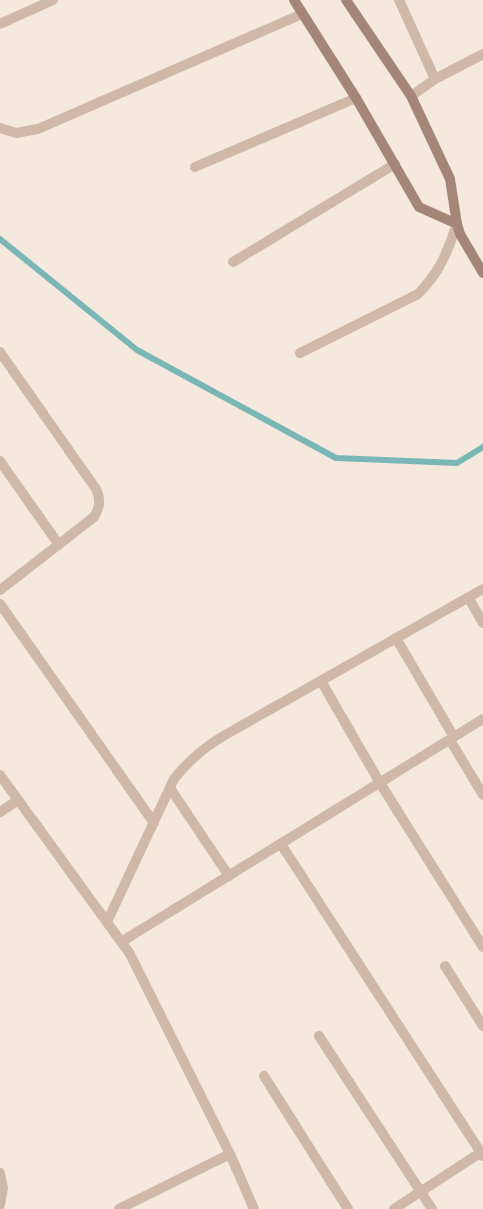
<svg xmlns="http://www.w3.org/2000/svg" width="483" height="1209" viewBox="0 0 483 1209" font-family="Barlow,sans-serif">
  <rect width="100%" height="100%" fill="#f5e9de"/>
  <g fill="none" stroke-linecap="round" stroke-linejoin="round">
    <path stroke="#7ab6b5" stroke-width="6" d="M0,239l137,111 199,108 121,5 26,-16"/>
    <path stroke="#d0b8a8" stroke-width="10" d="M233,262l162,-98
      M300,353l118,-59c22,-22 29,-41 39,-70"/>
    <path stroke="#d0b8a8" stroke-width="10" d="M399,0l36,79
      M0,24l53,-24
      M411,96l24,-17 48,-25
      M0,128l16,5 22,-4 264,-115
      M195,167l161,-69
      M0,352l96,137c5,11 4,18 -2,28l-94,73
      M0,461l59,84
      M468,597l15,26
      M0,604l154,219
      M396,638l58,99
      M321,681l59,102 103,164
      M450,740l33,55
      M0,775l130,179 100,200 24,55
      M170,788l59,88
      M0,812l18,-12
      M281,844l202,312
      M107,922l67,-143c15,-19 30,-32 51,-44l258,-146
      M121,942l362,-223
      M445,966l38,60
      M319,1036l113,173
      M264,1076l84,133
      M0,1173l3,15 -3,17
      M119,1209l111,-55
      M394,1209l89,-58"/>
    <path stroke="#a48679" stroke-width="10" d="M294,0l62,98 63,109 38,17
      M346,0l65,96 39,83 7,45 3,10 23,39"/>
  </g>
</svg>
